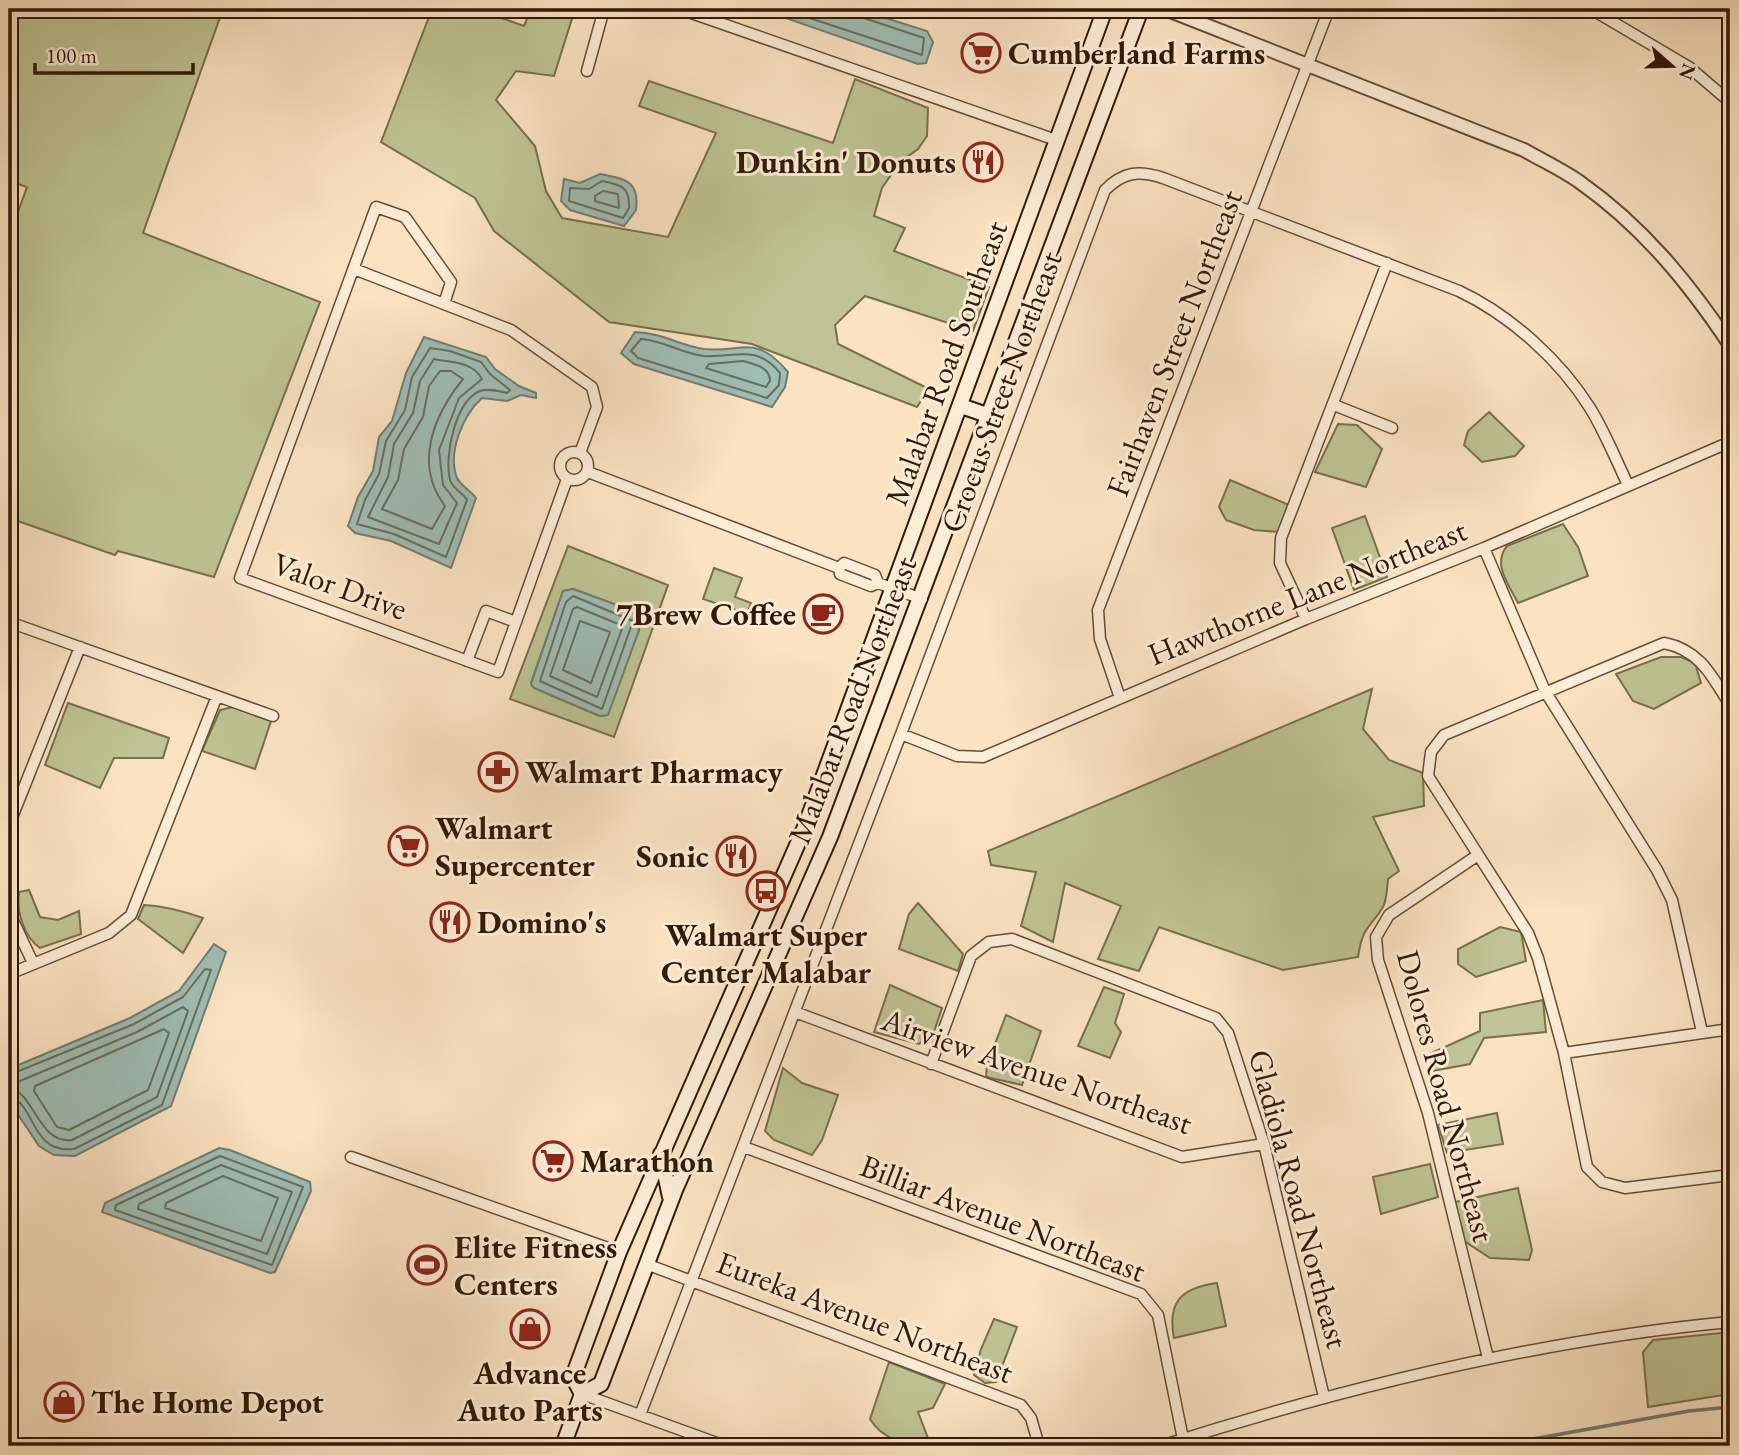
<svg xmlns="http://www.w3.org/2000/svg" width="1739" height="1455" viewBox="0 0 1739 1455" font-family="'EB Garamond',serif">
  <rect width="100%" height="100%" fill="#fbe3c2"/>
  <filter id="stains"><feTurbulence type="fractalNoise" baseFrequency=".00286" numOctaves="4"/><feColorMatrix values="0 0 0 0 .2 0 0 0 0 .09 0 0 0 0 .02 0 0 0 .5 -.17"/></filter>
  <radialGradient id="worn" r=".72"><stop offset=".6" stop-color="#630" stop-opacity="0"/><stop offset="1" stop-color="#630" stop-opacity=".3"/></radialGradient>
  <path fill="#bec493" stroke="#786e4c" stroke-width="2" fill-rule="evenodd" d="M22,9h201l-80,224 177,69 -106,275 -96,-26 -3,4 -106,-37v-281l18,-50 -18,-6v-137z
    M432,9h44l48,17 7,-17h44l-21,67 -38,-5 -20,29 39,46 11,45 16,27 106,19 48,-104 -77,-27 10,-25 184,62 22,-64 73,29 -1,28 -9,13 -18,13 -18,26 -8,28 31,12 -11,23 95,36 -16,44 -108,-35 -30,29 3,19 91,45 -12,18 -165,-63 -143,-22 -115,-91 -19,-33 -94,-56z
    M1489,412l35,34 -9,10 -33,6 -18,-17 4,-14z
    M1338,424l19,1 25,24 -16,38 -51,-15z
    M1230,480l59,25 -10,27 -25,-2 -28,-10 -7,-13z
    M1365,516l22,61 -33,13 -22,-62z
    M1563,524l15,23 10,29 -70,27c-9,-18 -26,-39 -11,-57z
    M568,546l100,39 -54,152 -104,-38zM573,589l60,22 7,6 -1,13 -32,85 -8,1 -65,-28 -3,-5 32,-92z
    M714,568l28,10 -7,19 16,6 -4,11 -44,-15z
    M1661,657h20l14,6 6,20 -47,26 -21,-8 -17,-27z
    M1372,689l-9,40 26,31 34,13 1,33 -51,11 26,54 -11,8c-1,8 -1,21 -5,28 -14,23 -20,18 -25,50l-75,13 -124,-43 -20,44 -41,-12 23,-53 -56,-23 -12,59 -32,-16 15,-54 -45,-7 -3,-14z
    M68,703l101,35 -6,20h-49l-14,30 -55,-23z
    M233,707l38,14 -16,48 -53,-18 18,-41z
    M29,890l11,27 18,3 21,-9 2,23 -41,14c-16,-11 -24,-37 -21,-56z
    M918,903l45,51 -5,17 -59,-22 10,-35z
    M144,905c21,1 39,6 59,13l-20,35 -45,-34z
    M1500,927l21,5 5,29 -50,16 -18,-13v-15z
    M890,985l52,23 -8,24 -15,12 -45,-12z
    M1104,987l20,7 -9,29 6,9 -11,26 -32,-12z
    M1543,1000l3,32 -62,6 -14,26 -37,7 -8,-15 55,-25v-18z
    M1006,1015l35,16 -19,54 -36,-8 1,-12z
    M783,1068l19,15 36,12 -16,45 -10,15 -38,-15 -9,-9z
    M1497,1113l6,31 -56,9 -9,-28z
    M1430,1164l8,33 -57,17 -8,-37z
    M1518,1188l14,62 -3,10 -39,-2 -26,-17 -9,-39z
    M1217,1283l9,43 -52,12c-7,-36 7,-50 43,-55z
    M994,1319l23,8 -21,55 -11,1 -11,-8 7,-26z
    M1730,1332v62l-82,13 -5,-55 10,-12z
    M889,1362l56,22 -12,24 -15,4 13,34c-23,0 -48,-6 -61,-27z"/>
  <path fill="#9fbeb5" stroke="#737c6f" stroke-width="2" d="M760,9h97l70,22 6,11 -7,21 -8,1z
    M600,174c23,5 40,5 36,36l-12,16 -54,-16 -9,-9 3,-22 16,4z
    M635,332c29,1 45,14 69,17 40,4 51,-16 84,23l-3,15 -13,20 -138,-43 -13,-11z
    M424,337l62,20 9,12 24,17 17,7v5l-15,-3 -14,6 -25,-3c-19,17 -35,55 -25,80 4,8 14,13 19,20l-25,70 -60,-27 -36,-8 -7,-7 10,-29 15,-26 6,-34 13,-16 14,-48z
    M573,589l60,22 7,6 -1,13 -31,85 -8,1 -66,-28 -3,-4 32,-93z
    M214,944l12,8 -55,154 -96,50 -21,-1 -15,-9 -30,-45v-32l121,-51 49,-27z
    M219,1148l11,2 80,32 1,9 -36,81 -5,1 -168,-61 3,-9z"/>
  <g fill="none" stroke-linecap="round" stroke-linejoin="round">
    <path stroke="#686c5e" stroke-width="2" d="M782,9l140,46 2,-17 -60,-20 -5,-9
      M602,181c18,4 28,5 27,27l-6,10 -54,-17 1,-13 19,1z
      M603,191l15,3 1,14 -24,-7v-5z
      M641,339c22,1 41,15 63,17 32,2 51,-13 76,17l-1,12 -12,13 -129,-40 -7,-7z
      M430,348l20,3 31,11 9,12 20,16 -3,3c-8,-2 -18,-5 -27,-2 -25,10 -36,66 -30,89 3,9 13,13 17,20l-21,57 -52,-23 -37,-10 8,-24 14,-26 7,-33 19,-31 7,-33z
      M434,359c18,4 38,2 48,20l-23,19 -20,52 4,35 14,18 -18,41 -71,-27 20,-40 6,-33 19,-31 7,-32z
      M743,361c11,3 27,6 27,20l-4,6 -60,-19 3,-4z
      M440,371h11l12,8c-29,36 -50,85 -18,127l-13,23 -50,-20 16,-29 6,-31 19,-32 6,-31z
      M573,596l60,25 -31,88 -62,-28 26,-79z
      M577,607l46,19 -26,71 -47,-21 23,-67z
      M580,621l30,11 -19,51 -28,-13z
      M183,1007l5,4 -31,86 -85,43c-31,4 -36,-39 -59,-52l2,-5 122,-51z
      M164,1029l5,4 -21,57 -79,40 -12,-3 -23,-36 1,-5z
      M9,1075l125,-51 49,-27 22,-28 6,1 -49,135 -88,44c-45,5 -38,-48 -65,-51
      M220,1156l83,31 -31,78 -157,-55 1,-5z
      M221,1165l71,27 -25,62 -129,-45 1,-5z
      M223,1176l55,22 -17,43 -96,-33 1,-5z"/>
    <path stroke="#737c6f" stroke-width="3.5" d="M1494,1446l195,-35 41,-4"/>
    <g stroke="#644c35" stroke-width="13">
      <path id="minor" d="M680,9l376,131
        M1591,9l98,58 41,35
        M9,11l1,-2
        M587,71l17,-62
        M354,269l157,61 81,57 5,20 -17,46
        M444,304l7,-22 -46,-65 -29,-10 -136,371 258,94 69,-193
        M1334,405l58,23
        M560 466a14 14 0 1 1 28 0a14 14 0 1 1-28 0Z
        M588,472l251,96 1,6 31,12 7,-3 44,16
        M1484,548l61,143 112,179 15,30 30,132
        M839,568l5,-5 31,12 3,8
        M1306,619l-26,-56 1,-25 106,-275
        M9,622l264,94
        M467,661l19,-50 30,11
        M1120,698l-20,-59 -2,-29 231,-601
        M1730,705c-18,-29 -30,-55 -66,-62l-220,92 -13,17 -3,24 100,157 10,25 26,95 23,114 15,15 23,6 105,-13
        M901,734l56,22 26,1 323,-138 178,-71 246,-106
        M9,825l71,-178
        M1478,855l-89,60 -13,22 2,23 50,153 60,245
        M9,912l24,51
        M9,974l100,-41 22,-18 86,-219
        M795,1012l387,145 82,-13
        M1564,1053l166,-24
        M931,1064l40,-108 18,-14 23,-3 204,79 12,15 36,111 60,253
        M744,1147l397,147 17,21 25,124
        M351,1157l268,95
        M646,1264l375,141 10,13 8,28
        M582,1394l143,52
        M640,1415l261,-681 204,-544c18,-18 33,-20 58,-12l296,113c51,24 101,69 131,117 15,24 26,52 38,77
        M1161,1446c185,-59 376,-106 569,-124"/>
    </g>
    <g stroke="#644c35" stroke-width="16">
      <path id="tertiary" d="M1165,9l359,141c19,11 39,20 57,33 62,44 107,99 149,162"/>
    </g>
    <g stroke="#311906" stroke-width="18">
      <path id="secondary" d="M961,406l29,10
        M661,1154l9,43
        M582,1394l19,-10 74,-194 155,-353 311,-828
        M582,1394l-9,-17 46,-125 186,-425 300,-818
        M563,1446l19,-52"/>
    </g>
    <use href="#minor" stroke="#fcedd7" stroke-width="10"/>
    <use href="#tertiary" stroke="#fcedd7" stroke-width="12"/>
    <use href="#secondary" stroke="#fcedd7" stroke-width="14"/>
  </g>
  <defs>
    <g id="supermarket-ring" transform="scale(2.0125)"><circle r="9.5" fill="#fcedd7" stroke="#8f2418" stroke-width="1.5"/><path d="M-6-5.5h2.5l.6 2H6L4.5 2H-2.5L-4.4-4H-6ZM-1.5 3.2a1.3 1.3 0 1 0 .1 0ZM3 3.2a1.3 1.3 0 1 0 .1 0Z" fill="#8f2418"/></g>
    <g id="restaurant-ring" transform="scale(2.0125)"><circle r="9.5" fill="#fcedd7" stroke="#8f2418" stroke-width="1.5"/><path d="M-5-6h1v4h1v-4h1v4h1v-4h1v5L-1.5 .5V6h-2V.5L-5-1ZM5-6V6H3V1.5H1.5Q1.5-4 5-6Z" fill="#8f2418"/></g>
    <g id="cafe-ring" transform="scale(2.0125)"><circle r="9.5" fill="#fcedd7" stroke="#8f2418" stroke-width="1.5"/><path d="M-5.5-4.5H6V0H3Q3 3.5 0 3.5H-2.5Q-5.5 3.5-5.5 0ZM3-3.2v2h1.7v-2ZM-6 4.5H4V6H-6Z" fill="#8f2418"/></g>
    <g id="pharmacy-ring" transform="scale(2.0125)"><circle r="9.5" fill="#fcedd7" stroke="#8f2418" stroke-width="1.5"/><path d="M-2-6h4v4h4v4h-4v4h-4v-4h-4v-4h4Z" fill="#8f2418"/></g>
    <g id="bus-ring" transform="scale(2.0125)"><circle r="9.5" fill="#fcedd7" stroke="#8f2418" stroke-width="1.5"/><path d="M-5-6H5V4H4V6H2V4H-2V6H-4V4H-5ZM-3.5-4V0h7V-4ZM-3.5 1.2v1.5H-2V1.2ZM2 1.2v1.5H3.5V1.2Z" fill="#8f2418"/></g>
    <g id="stadium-ring" transform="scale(2.0125)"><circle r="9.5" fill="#fcedd7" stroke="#8f2418" stroke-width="1.5"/><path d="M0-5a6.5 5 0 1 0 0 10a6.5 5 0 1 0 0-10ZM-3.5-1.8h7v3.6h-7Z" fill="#8f2418"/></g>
    <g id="shop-ring" transform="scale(2.0125)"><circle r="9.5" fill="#fcedd7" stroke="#8f2418" stroke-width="1.5"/><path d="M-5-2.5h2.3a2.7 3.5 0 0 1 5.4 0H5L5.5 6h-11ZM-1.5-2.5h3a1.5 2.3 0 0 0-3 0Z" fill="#8f2418"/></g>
  </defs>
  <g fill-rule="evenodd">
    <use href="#supermarket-ring" x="981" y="53"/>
    <use href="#restaurant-ring" x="983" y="162"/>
    <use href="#cafe-ring" x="823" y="614"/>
    <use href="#pharmacy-ring" x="498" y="772"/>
    <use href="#supermarket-ring" x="408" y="846"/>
    <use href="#restaurant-ring" x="736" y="856"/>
    <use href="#bus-ring" x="766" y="891"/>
    <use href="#restaurant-ring" x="450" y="922"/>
    <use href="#supermarket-ring" x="553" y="1161"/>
    <use href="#stadium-ring" x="427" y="1265"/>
    <use href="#shop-ring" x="530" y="1329"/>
    <use href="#shop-ring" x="64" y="1402"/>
  </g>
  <g text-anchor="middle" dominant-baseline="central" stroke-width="6" stroke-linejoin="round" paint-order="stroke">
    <g font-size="32" font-weight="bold" fill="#311906" stroke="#fcedd7" text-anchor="start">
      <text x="1008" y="53">Cumberland Farms</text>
      <text x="956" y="162" text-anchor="end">Dunkin' Donuts</text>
      <text x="796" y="614" text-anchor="end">7Brew Coffee</text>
      <text x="525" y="772">Walmart Pharmacy</text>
      <text x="435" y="828">Walmart<tspan x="435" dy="37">Supercenter</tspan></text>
      <text x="709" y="856" text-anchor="end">Sonic</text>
      <text x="477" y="922">Domino's</text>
      <text x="766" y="935" text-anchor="middle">Walmart Super<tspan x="766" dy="37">Center Malabar</tspan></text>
      <text x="580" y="1161">Marathon</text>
      <text x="454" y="1247">Elite Fitness<tspan x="454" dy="37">Centers</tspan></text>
      <text x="530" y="1373" text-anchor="middle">Advance<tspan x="530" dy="37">Auto Parts</tspan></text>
      <text x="91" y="1402">The Home Depot</text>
    </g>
    <g font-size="32" fill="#311906" stroke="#fcedd7">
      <text transform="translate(1174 343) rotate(-69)">Fairhaven Street Northeast</text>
      <text transform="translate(946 363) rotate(-70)">Malabar Road Southeast</text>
      <text transform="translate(1001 392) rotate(-70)">Crocus Street Northeast</text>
      <text transform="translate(340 586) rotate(20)">Valor Drive</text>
      <text transform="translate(1307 592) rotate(-22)">Hawthorne Lane Northeast</text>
      <text transform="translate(852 700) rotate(-69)">Malabar Road Northeast</text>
      <text transform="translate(1037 1071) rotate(19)">Airview Avenue Northeast</text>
      <text transform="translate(1446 1096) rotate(75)">Dolores Road Northeast</text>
      <text transform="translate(1299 1199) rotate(75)">Gladiola Road Northeast</text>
      <text transform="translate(1003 1218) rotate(21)">Billiar Avenue Northeast</text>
      <text transform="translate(865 1317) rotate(21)">Eureka Avenue Northeast</text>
    </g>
  </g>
  <rect width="1739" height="1455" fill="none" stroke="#fbe3c2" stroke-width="35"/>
  <rect x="10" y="10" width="1718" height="1434" fill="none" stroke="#311906" stroke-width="3.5"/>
  <rect x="18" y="18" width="1704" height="1420" fill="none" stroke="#311906" stroke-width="2"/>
  <g transform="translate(1672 66) rotate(110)" stroke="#fcedd7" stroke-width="5" paint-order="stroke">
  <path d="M0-5L12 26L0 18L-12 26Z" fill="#311906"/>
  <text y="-10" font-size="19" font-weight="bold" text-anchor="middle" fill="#311906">N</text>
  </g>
  <path d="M35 63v10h158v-10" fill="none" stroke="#311906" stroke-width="3.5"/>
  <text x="46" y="63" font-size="21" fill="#311906" stroke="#fcedd7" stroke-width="5" paint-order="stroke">100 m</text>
  <rect width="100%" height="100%" filter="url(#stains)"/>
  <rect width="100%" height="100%" fill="url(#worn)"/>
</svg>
